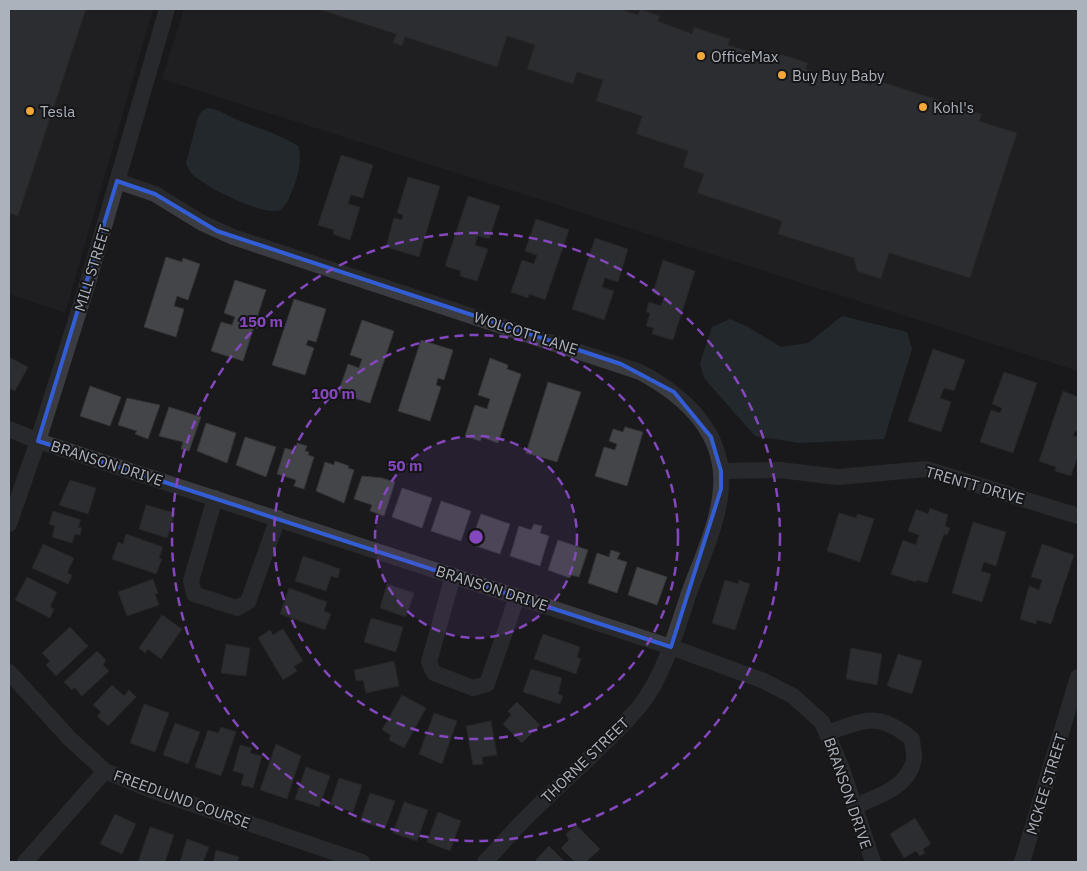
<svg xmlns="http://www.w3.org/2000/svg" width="1087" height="871" viewBox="0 0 1087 871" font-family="'IBM Plex Sans',sans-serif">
  <rect width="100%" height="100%" fill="#1a1a1c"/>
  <path fill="#262629" d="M9,9h144l-88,304 -56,-19z
    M184,9h894v362l-916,-292z"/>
  <path fill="#2f3a41" d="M208,108c12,1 21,9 32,13 20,8 39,13 58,25 4,12 1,25 -3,37 -4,9 -7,22 -15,27 -16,7 -73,-23 -86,-34 -4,-3 -6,-8 -8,-13l12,-45 4,-7z
    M842,316l65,16 5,17 -28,90 -84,4 -45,-7 -51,-58 -4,-15 12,-36 18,-8 18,8 33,20 27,-4z"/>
  <path fill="#444549" stroke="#343438" d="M9,9h77l-68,207 -9,-3z
    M318,9h303l17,6 2,-6 20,7 -2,5 34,13 2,-7 36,12 -2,6 17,5 24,7 2,-6 37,12 -2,6 22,7 1,-4 42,13 2,-6 109,35 -3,7 38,12 -47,145 -81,-25 -8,26 -24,-8 -3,-13 -76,-24 4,-13 -85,-28 7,-19 -21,-7 5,-16 -52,-17 6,-18 -46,-15 7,-21 -26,-8 -4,12 -46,-15 8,-24 -28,-9 -10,31 -92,-30 -3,9 -9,-3 3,-9z
    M341,155l32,10 -10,33 -12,-3 -3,9 12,3 -10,33 -17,-6 1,-4 -16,-5z
    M408,177l32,9 -21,71 -33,-10 8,-29 8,2 1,-5 -6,-2z
    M468,196l32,10 -11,33 -11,-3 -3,9 13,4 -11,32 -17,-5 1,-5 -16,-5z
    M536,219l33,11 -24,70 -16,-6 -1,4 -17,-6 11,-32 12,4 3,-9 -12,-4z
    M595,238l33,11 -10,33 -13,-4 -3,9 12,4 -10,29 -32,-11z
    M166,257l16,5 1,-4 17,6 -12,36 -11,-4 -3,10 10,3 -8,28 -32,-10z
    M663,260l32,11 -22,69 -21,-6 2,-6 -8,-2 4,-13 -4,-1 3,-10 12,4 3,-9 -11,-4z
    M235,280l31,10 -23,71 -32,-10 10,-29 11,3 3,-8 -11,-4z
    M294,299l32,10 -10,33 -8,-2 -2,5 8,3 -9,27 -33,-10z
    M362,320l32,11 -24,72 -32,-10 10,-29 11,4 3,-9 -12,-4z
    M421,340l32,10 -9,30 -6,-2 -2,7 5,2 -11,34 -32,-10z
    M933,349l32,11 -11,31 -10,-3 -4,10 11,4 -10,30 -33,-11z
    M9,357l19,10 -13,24 -6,-3z
    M490,358l18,7 -1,4 14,5 -23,69 -16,-6 -2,4 -15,-5 10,-31 12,4 3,-10 -12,-4z
    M1004,372l33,11 -24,70 -33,-11 11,-32 9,3 2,-5 -10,-4z
    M548,382l33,10 -24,70 -31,-9z
    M90,386l31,11 -11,29 -30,-10z
    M1063,391l15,6v35l-3,-1 -2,5 5,1v18l-7,21 -16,-5 1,-4 -17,-6z
    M127,398l33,7 -12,34 -13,-5 2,-3 -19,-6z
    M169,407l32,10 -12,34 -8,-2 2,-7 -24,-6z
    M206,423l30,10 -9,30 -30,-12z
    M625,427l18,5 -16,54 -32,-10 9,-29 11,3 2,-6 -8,-3 4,-12 10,3z
    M245,437l31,10 -10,30 -30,-12z
    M297,443l10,3 -2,5 4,1 -1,3 6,2 -10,32 -10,-3 2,-6 -19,-6 8,-26 10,3z
    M335,461l14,5 -1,2 6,2 -10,33 -28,-12 9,-29 9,3z
    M362,476l20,2 13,4 -11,34 -14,-5 2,-6 -18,-6z
    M70,480l26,8 -8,26 -29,-9z
    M402,488l30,10 -10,30 -30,-11z
    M441,501l30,10 -10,30 -30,-10z
    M146,505l29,8 -8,25 -28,-9z
    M930,508l18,7 -3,11 5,2 -3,7 -3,-1 -17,49 -10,-3 -1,2 -25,-8 12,-34 13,5 3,-10 -11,-4 8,-22 12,5z
    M53,511l28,9 -3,7 4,1 -2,7 -5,-1 -3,9 -20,-6 3,-11 -6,-2z
    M839,513l17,5 2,-4 16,5 -14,43 -33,-11z
    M481,514l29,10 -10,30 -30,-10z
    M973,522l33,10 -10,34 -12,-4 -3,9 10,3 -9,28 -30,-9z
    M534,524l8,2 -2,7 9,3 -9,30 -30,-10 9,-30 12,4z
    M126,534l37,13 -4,11 3,1 -6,15 -44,-15 6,-17 5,2z
    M558,540l30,10 -9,27 -8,-2 -1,3 -22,-8z
    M43,544l31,14 -7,15 5,2 -4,9 -36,-16z
    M1042,544l32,11 -23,69 -14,-4 -1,4 -16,-5 9,-33 10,4 3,-10 -11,-3z
    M611,550l9,3 -3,6 10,3 -10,31 -29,-10 9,-30 12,4z
    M303,556l37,13 -2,9 -7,-2 -5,15 -31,-10z
    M637,567l30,10 -10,28 -29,-10z
    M27,577l30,15 -7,15 4,2 -4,9 -35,-18z
    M153,579l5,14 -3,1 4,11 -32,11 -9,-24z
    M725,580l13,4 1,-4 11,4 -15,46 -23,-7z
    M387,584l27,9 -8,24 -26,-9z
    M289,588l38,14 -3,9 7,3 -6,16 -45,-16z
    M162,615l20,14 -21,30 -13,-10 -3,4 -6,-5z
    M371,618l32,9 -7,25 -32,-10z
    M70,627l18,19 -32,30 -10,-11 4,-4 -8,-8z
    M283,629l20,32 -9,5 3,5 -14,9 -25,-42 12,-8 3,5z
    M543,634l37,13 -3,10 4,2 -5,15 -42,-15z
    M226,644l24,4 -4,28 -25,-3z
    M851,648l31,6 -5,31 -31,-6z
    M97,651l9,9 -3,5 6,6 -27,25 -8,-9 -2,3 -8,-8z
    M898,654l24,7 -10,33 -25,-8z
    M394,661l5,25 -33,7 -3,-13 -7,1 -2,-11z
    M531,669l31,9 -4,16 5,2 -3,8 -37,-12z
    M112,685l12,11 5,-6 7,7 -28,29 -11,-10 4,-4 -8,-7z
    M402,695l24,13 -22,40 -15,-8 2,-5 -9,-5z
    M517,702l23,23 -18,18 -19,-19 8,-9 -3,-4z
    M144,704l25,9 -14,39 -25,-9z
    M434,713l23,8 -15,43 -23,-10z
    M491,721l6,34 -15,2 1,7 -10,1 -7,-39z
    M175,723l25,9 -12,32 -25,-9z
    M221,727l15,5 -15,44 -26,-9 13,-37 10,3z
    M276,744l25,12 -14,43 -27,-9z
    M240,745l12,3 -2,5 12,3 -9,32 -12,-3 3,-11 -11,-3z
    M306,767l24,9 -11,31 -24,-8z
    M339,778l23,7 -9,27 -23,-7z
    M370,793l25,8 -10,28 -25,-8z
    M404,802l24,8 -11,31 -24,-8z
    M438,812l23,9 -11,30 -23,-9z
    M115,814l21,10 -14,30 -22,-10z
    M915,818l16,26 -8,5 2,4 -5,3 -4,-5 -12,7 -14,-24z
    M576,825l24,24 -14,13h-11l-14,-14 8,-8 -3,-6z
    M150,827l24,8 -9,27h-27z
    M187,839l22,8 -6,15h-23z
    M549,846l16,16h-31z
    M216,850l23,7 -1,5h-25z"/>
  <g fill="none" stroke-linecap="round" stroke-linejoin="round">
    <path stroke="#3b3c41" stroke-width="16" d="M117,181l38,13 47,29 31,14 407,135c45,24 85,61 81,116 -2,35 -22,76 -33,108 -12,36 -25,82 -49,111 -32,37 -70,68 -105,103 -17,16 -33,35 -49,52
      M9,429l29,12 633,206 93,34 29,15 29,26 20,47 31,93
      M721,471l59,-1 58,7 88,-8 152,47
      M215,498l-24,83 3,13 43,14 11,-6 30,-84
      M9,524l29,-83 50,-159 79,-273
      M453,576l-24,86 5,11 39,15 14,-4 30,-87
      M9,672l60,66 36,33 49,20 208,71
      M827,733c38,-13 51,-22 85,6 0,6 3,14 2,20 -6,29 -35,37 -59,47
      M25,862l80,-91
      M1022,862l56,-185"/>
  </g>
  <path d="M0 0H1087V871H0ZM117,181l38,13 62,37 404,133 53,28 37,45 10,34v18l-50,158 -633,-206z" fill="#1a1a1c" fill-opacity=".55" fill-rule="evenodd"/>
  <path fill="none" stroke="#325dd4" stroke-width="4" stroke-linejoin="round" d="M117,181l38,13 62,37 404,133 53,28 37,45 10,34v18l-50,158 -633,-206z"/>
  <circle cx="476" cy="537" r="101" fill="#8547be" fill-opacity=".12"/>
  <g fill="none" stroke="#8547be" stroke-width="2.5" stroke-dasharray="9 6">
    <circle cx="476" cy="537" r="101"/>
    <circle cx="476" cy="537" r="202"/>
    <circle cx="476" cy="537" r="304"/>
  </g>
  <g fill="#f4a73a" stroke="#151517" stroke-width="2">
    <circle cx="701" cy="56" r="5"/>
    <circle cx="782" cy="75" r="5"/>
    <circle cx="923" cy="107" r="5"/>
    <circle cx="30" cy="111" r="5"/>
  </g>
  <g text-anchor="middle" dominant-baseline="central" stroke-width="4" stroke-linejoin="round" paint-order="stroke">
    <g font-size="15" fill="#acb2bc" stroke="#151517" text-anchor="start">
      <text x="711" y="56">OfficeMax</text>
      <text x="792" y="75">Buy Buy Baby</text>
      <text x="933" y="107">Kohl's</text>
      <text x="40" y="111">Tesla</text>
    </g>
    <g font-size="15" fill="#acb2bc" stroke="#151517">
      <text transform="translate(92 268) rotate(-73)">MILL STREET</text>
      <text transform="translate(526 333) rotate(18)">WOLCOTT LANE</text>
      <text transform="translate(107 463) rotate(18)">BRANSON DRIVE</text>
      <text transform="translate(975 485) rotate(16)">TRENTT DRIVE</text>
      <text transform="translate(492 588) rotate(18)">BRANSON DRIVE</text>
      <text transform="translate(585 760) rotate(-44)">THORNE STREET</text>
      <text transform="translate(1046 784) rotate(-73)">MCKEE STREET</text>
      <text transform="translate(848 793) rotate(71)">BRANSON DRIVE</text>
      <text transform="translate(182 799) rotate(20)">FREEDLUND COURSE</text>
    </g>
  </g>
  <circle cx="476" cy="537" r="8" fill="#8547be" stroke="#151517" stroke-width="2.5"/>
  <g font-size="15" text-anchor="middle" font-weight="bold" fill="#8547be" stroke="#151517" stroke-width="4" stroke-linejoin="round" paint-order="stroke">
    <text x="261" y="327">150 m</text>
    <text x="333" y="399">100 m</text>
    <text x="405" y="471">50 m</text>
  </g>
  <rect width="1087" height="871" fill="none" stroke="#acb2bc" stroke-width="20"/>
</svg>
